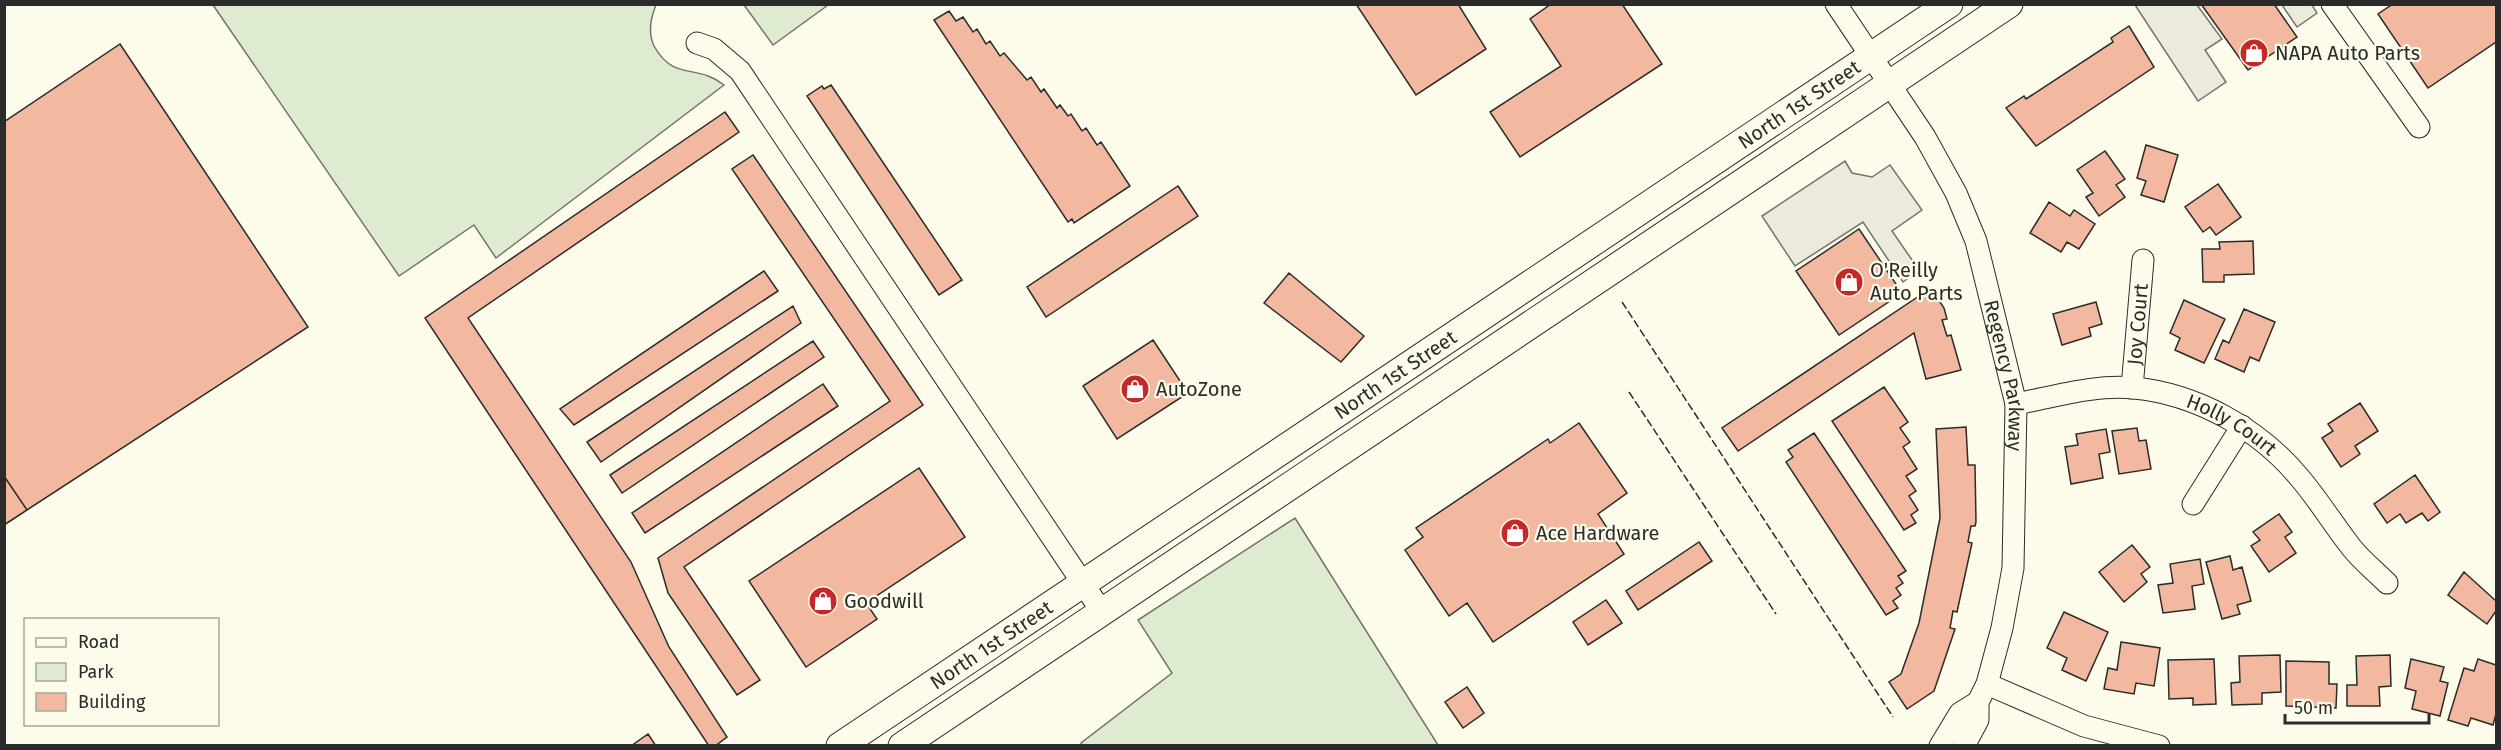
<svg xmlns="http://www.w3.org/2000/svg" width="2501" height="750" viewBox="0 0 2501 750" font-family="'Fira Sans',sans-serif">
  <rect width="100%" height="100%" fill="#fdfbea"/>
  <path fill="#deebd1" stroke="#74746e" stroke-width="1.5" d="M213,5h443c-5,12 -8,28 -2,41 20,36 43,17 70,39l-228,173 -22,-33 -75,51z
    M744,5h84l-55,40z
    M1295,518l143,227h-356l-1,-2 91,-70 -34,-53z"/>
  <path fill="#eceadb" stroke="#74746e" stroke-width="1.5" d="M2135,5h62l25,34 -17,11 21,32 -28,19z
    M2282,5h30l5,8 -20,14z
    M1845,161l7,12 20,4 18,-12 32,45 -30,21 27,39 -16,12 -40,-60 -68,44 -33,-50z"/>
  <path fill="#f2b8a0" stroke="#2b2b2b" stroke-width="1.5" d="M1356,4h102l28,45 -70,46z
    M1551,4h71l40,60 -142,93 -30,-45 71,-46 -31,-47z
    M2201,4h73l23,33 -49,33z
    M2393,4h103v38l-68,46 -50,-74z
    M949,11l7,10 7,-4 10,15 4,-3 9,15 4,-3 10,15 4,-3 23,27 4,-3 10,15 3,-3 13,19 3,-3 8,11 3,-2 11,17 4,-3 11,17 4,-3 29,44 -56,37 -2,-4 -4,3 -134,-202z
    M2129,26l25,41 -118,79 -30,-38 18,-12 2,3 87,-57 -2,-4z
    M120,44l188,283 -281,183 -23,-34v-354z
    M831,85l131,195 -23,15 -132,-199 15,-10 2,3z
    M725,112l14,20 -271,186 163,244 38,85 58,90 -12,9h-6l-284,-428z
    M2146,145l32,10 -14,47 -23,-7 5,-14 -9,-3z
    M2105,151l20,28 -9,6 9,12 -26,19 -13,-19 7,-4 -16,-23z
    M753,155l170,250 -239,162 76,113 -23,15 -69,-102 -10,-35 232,-157 -158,-232z
    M2218,184l23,33 -25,18 -6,-8 -7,5 -18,-25z
    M1178,186l20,30 -152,101 -19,-30z
    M2049,202l21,14 4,-6 21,14 -16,25 -12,-7 -6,10 -31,-19z
    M1859,229l43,64 -63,42 -43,-64z
    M2253,241l1,33 -30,1v7h-21l-1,-33h18l-1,-7z
    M764,271l14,20 -204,134 -14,-16z
    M1289,273l75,63 -23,26 -77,-59z
    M1931,288l13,20 3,11 -5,1 5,16 4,-1 10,35 -35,9 -12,-46 -176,118 -16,-23z
    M2184,300l41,19 -21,44 -29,-13 5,-12 -10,-5z
    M2096,302l6,22 -13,4 2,8 -29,9 -9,-31z
    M793,306l8,17 -200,139 -14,-20z
    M2244,309l31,13 -16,39 -9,-4 -6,15 -29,-13 8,-19 6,3z
    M1153,340l35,53 -71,46 -34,-53z
    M813,341l11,16 -202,136 -12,-18z
    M823,384l15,22 -193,127 -13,-20z
    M1884,387l24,35 -8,6 10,14 -7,5 14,22 -11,7 10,15 -7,5 9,14 -7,5 5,8 -12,7 -72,-109z
    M2360,403l18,28 -23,15 5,8 -19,13 -19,-29 11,-7 -5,-7z
    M1579,423l48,70 -29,21 26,40 -131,88 -26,-39 -18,13 -44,-66 18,-13 -7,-9 132,-89 2,4z
    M1966,427l2,38h7l1,57 -1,4h-4l-3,16 4,1 -15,69 -4,-1 -3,17 5,1 -21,62 -27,18 -18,-27 12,-8 18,-51 21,-105 -4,-89z
    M2137,428l2,13 7,-1 5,29 -32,5 -7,-43z
    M2106,429l4,23 -11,2 4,24 -32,6 -6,-37 13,-2 -2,-11z
    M1814,433l92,138 -8,5 5,7 -7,5 5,7 -8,6 5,7 -12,7 -100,-153 7,-5 -5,-7z
    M919,468l46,69 -99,66 11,16 -71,48 -57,-86z
    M2415,475l25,37 -12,9 -6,-8 -16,10 -6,-9 -13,9 -13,-19z
    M4,476l23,34 -23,15z
    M2279,514l13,18 -7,5 11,16 -27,19 -18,-26 9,-6 -7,-8z
    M1699,542l13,19 -74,49 -12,-19z
    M2132,545l18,22 -9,7 6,8 -23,20 -25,-30z
    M2230,556l3,14 9,-3 9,34 -14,4 3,9 -18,5 -16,-57z
    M2200,559l4,25 -12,2 3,23 -32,4 -5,-28 15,-2 -3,-19z
    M2464,572l32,29v10l-9,13 -39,-29z
    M1606,600l16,23 -34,22 -15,-23z
    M2064,612l44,20 -22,49 -24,-11 5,-12 -20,-10z
    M2121,642l39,6 -6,38 -18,-3 -2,11 -30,-5 4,-21 9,2z
    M2280,655l1,37 -19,1v11l-30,1 -1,-22 9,-1 -1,-26z
    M2390,655l1,31 -12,1 1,19h-33v-21h10l-1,-29z
    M2214,659l2,45 -23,1v-7l-24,1 -1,-39z
    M2411,659l33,8 -4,14 8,2 -8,33 -28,-7 4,-18 -11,-3z
    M2478,659l18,6v49l-3,11 -22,-7 -3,8 -20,-6 16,-52 10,3z
    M2286,661l43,1v22h8l-1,24 -50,-2z
    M1467,687l17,26 -21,15 -18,-26z
    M648,734l8,12h-25z"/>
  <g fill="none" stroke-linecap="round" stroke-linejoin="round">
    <g stroke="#2b2b2b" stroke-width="23">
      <g id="minor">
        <path id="s1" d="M1836,4l89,133 31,56 20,48 40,163 -3,164 -11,60 -15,56 -9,18v18l-14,26"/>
        <path d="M2332,4l87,123"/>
        <path d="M697,43l17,6 26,22 362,541"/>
        <path id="s2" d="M2132,388l11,-128"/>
        <path id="s3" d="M2016,404c37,-7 80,-20 118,-16 63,6 125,41 165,89 19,22 34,47 52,70 10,13 24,24 36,36"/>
        <path d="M2193,504l49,-78"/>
        <path d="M1987,684l97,42 75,20"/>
        <path d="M1940,746l20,-33 18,-11"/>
      </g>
    </g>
    <g stroke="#2b2b2b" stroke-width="29">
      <g id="major">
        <path id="s4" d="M840,746l1109,-742"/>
        <path d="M902,746l1107,-742"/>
      </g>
    </g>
    <use href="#minor" stroke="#fdfbea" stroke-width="21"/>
    <use href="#major" stroke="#fdfbea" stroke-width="27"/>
    <path stroke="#2b2b2b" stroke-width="1.5" stroke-dasharray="8 3" stroke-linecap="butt" d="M1622,302l271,415
      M1629,392l147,222"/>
  </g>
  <defs>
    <g id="shop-disc" transform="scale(1.5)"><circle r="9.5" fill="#c62828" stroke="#fdfbea"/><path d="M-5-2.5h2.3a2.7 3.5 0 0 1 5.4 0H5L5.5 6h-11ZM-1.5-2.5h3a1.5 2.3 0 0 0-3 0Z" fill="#fff"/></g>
  </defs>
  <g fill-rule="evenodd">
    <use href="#shop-disc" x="2254" y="53"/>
    <use href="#shop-disc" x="1849" y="282"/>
    <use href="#shop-disc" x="1135" y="389"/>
    <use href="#shop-disc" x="1515" y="533"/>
    <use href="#shop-disc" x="823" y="601"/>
  </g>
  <g text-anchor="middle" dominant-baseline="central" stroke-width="4.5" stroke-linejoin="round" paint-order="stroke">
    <g font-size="20" fill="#2b2b2b" stroke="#fdfbea" text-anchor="start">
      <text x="2275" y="53">NAPA Auto Parts</text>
      <text x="1870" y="270">O'Reilly<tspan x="1870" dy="23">Auto Parts</tspan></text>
      <text x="1156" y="389">AutoZone</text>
      <text x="1536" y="533">Ace Hardware</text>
      <text x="844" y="601">Goodwill</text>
    </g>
    <g font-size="20" fill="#2b2b2b" stroke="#fdfbea">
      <text stroke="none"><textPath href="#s4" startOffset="1154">North 1st Street</textPath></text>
      <text stroke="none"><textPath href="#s2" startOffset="64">Joy Court</textPath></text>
      <text stroke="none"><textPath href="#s4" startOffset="668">North 1st Street</textPath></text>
      <text stroke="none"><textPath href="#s1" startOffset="414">Regency Parkway</textPath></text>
      <text stroke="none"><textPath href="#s3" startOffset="225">Holly Court</textPath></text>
      <text stroke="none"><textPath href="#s4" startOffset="182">North 1st Street</textPath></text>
    </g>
  </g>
  <rect width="2501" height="750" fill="none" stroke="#2b2b2b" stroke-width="12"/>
  <rect x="24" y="618" width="195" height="108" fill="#fdfbea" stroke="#a9a89e" stroke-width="1.5"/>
  <rect x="36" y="638" width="30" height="9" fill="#fdfbea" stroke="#a9a89e" stroke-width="1.5"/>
  <text x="78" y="648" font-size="18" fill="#2b2b2b">Road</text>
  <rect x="36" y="663" width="30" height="18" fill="#deebd1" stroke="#a9a89e" stroke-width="1.5"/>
  <text x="78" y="678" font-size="18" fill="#2b2b2b">Park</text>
  <rect x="36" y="693" width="30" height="18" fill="#f2b8a0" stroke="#a9a89e" stroke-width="1.5"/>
  <text x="78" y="708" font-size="18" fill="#2b2b2b">Building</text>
  <path d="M2285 714v9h144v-9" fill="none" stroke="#2b2b2b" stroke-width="3"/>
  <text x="2294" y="714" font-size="18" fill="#2b2b2b" stroke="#fdfbea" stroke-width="4.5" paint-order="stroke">50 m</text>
</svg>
